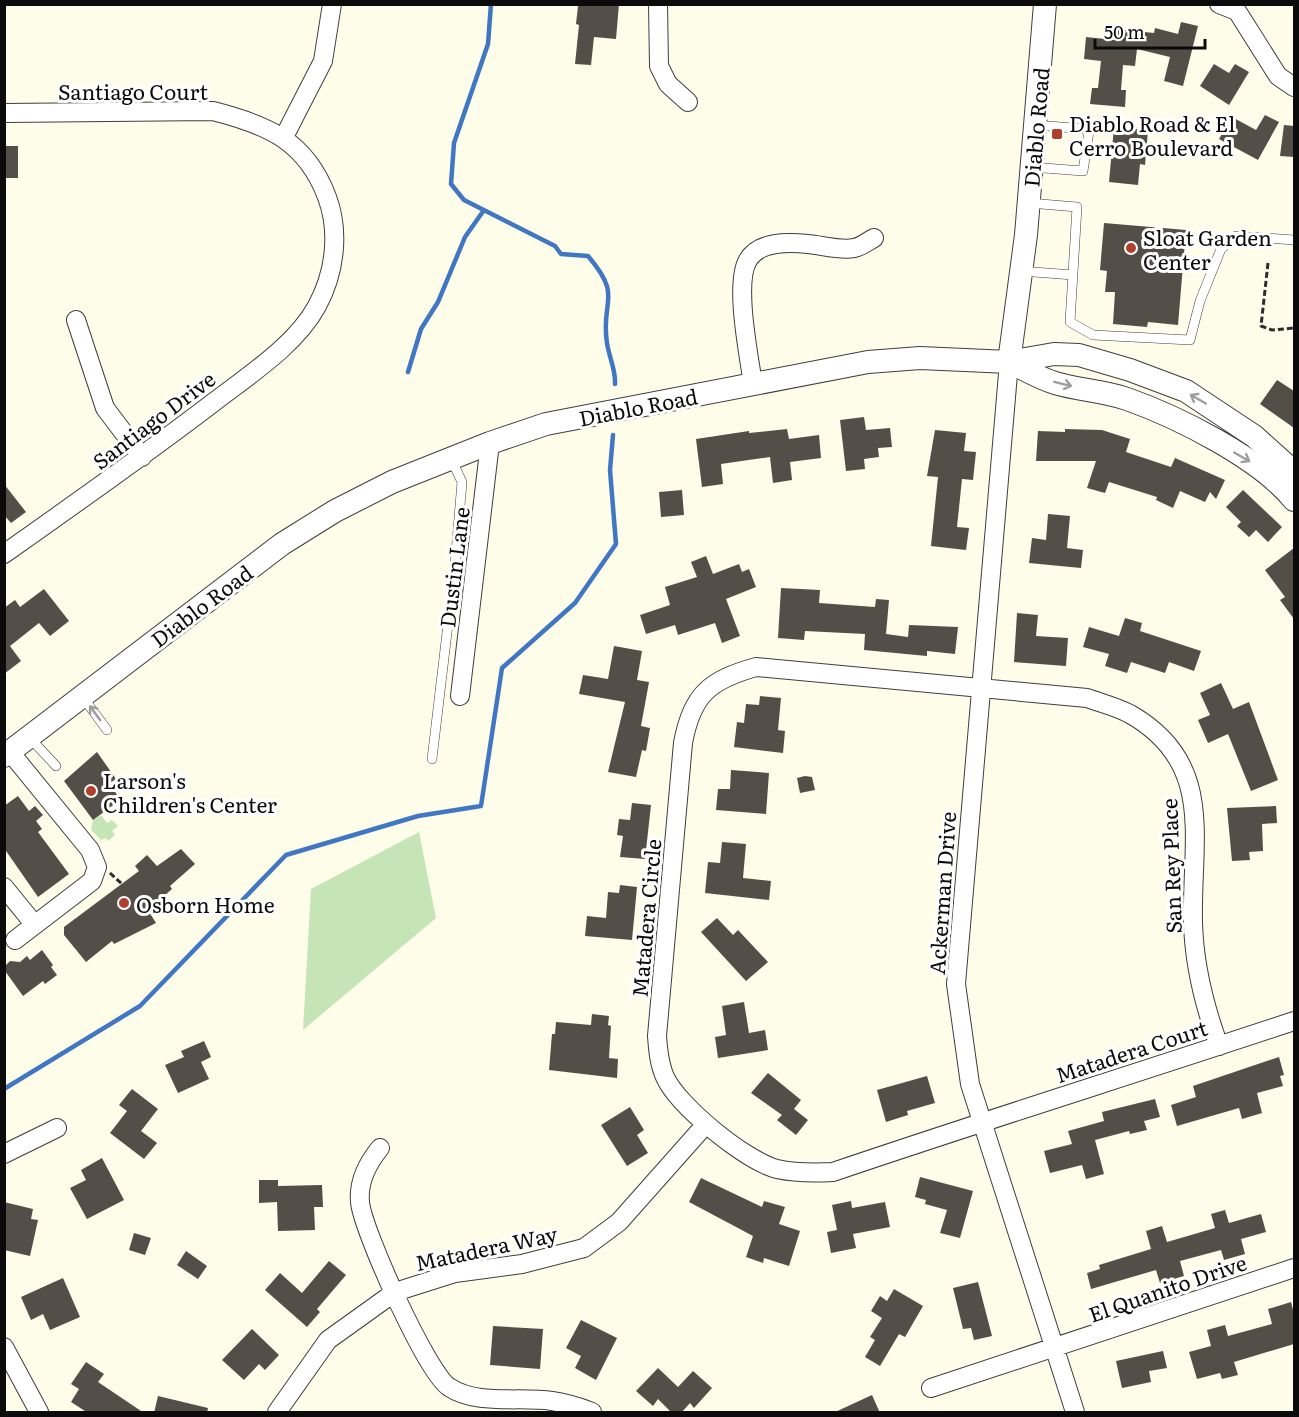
<svg xmlns="http://www.w3.org/2000/svg" width="1299" height="1417" viewBox="0 0 1299 1417" font-family="Literata,serif">
  <rect width="100%" height="100%" fill="#fdfdea"/>
  <path fill="#c6e5b7" d="M101,815l6,8 5,-3 6,6 -6,5 3,4 -7,6 -2,-3 -5,2 -10,-10 2,-10z
    M419,832l17,86 -133,112 8,-141z"/>
  <g fill="none" stroke-linecap="round" stroke-linejoin="round">
    <path stroke="#4076c2" stroke-width="4.5" d="M491,4l-3,40 -34,99 -3,41 13,16 91,46 6,8 27,2c36,42 12,44 19,87 2,14 9,27 8,41
      M408,372l13,-43 17,-27 27,-65 19,-27
      M4,1089l136,-83 146,-151 132,-39 63,-10 21,-138 73,-65 41,-59 -6,-74 3,-35"/>
  </g>
  <path fill="#534e48" d="M583,4h36l-3,35 -22,-2 -3,28 -16,-1 4,-39 -3,-1 2,-18z
    M1181,22l17,4 -15,60 -19,-5 6,-24 -33,-8 -2,17 -12,-1 -2,25h5l-1,17 -35,-3 2,-16h6l3,-27 -17,-2 2,-22 29,3 1,-11 38,4 1,-5 23,6z
    M1214,64l15,9 6,-9 14,8 -20,33 -29,-19z
    M1265,115l14,7 -21,38 -39,-21 13,-22 24,13z
    M1284,125l10,1v31l-14,-1z
    M1114,127l34,3 -3,35 -5,-1 -2,21 -29,-3z
    M4,146h14v32h-14z
    M1104,223l82,7 -8,95 -30,-3 -1,5 -34,-3 2,-32h-10l2,-21 -7,-1z
    M1277,380l17,11v37l-34,-24z
    M864,417l2,13 24,-2 2,19 -14,1 1,9 -15,2 1,10 -19,2 -6,-51z
    M787,429l2,10 30,-4 2,23 -31,4 2,18 -19,3 -3,-26 -49,7 2,20 -21,3 -6,-48 53,-8v2z
    M1065,429l37,1 28,9 -4,13 45,15 4,-9 50,22 -9,19 -6,-7 -5,10 -25,-11 -7,17 -17,-8 1,-3 -48,-15 -4,11 -18,-5 9,-27h-60l2,-30 27,1z
    M935,430l31,3 -2,18 12,1 -3,28 -11,-1 -5,48 12,1 -3,22 -35,-4 7,-69 -11,-1z
    M4,484l22,28 -15,11 -7,-8z
    M682,490l2,25 -23,2 -2,-25z
    M1243,490l39,37 -14,15 -12,-12 -7,7 -12,-11 4,-4 -15,-15z
    M1048,514l22,2 -3,32 16,2 -2,18 -52,-5 3,-25 14,2z
    M1294,548v71l-14,-19 5,-3 -20,-27z
    M706,556l7,18 26,-10 3,8 7,-3 7,18 -30,12 14,37 -18,7 -7,-20 -37,12 -3,-10 -29,9 -6,-19 30,-10 -5,-18 32,-10 -6,-15z
    M781,588l39,2 -1,13 56,4 1,-8 13,1 -3,34 22,3 1,-12 49,2 -3,27 -28,-3v5l-63,-6 1,-16 -60,-3 -1,9 -26,-2z
    M44,589l25,32 -19,15 -11,-13 -29,23 11,15 -17,13v-66l11,-8 5,7z
    M1017,613l21,2 -2,21 32,2 -2,28 -52,-4z
    M1125,618l17,5 -2,8 61,20 -7,20 -25,-9 -4,11 -34,-11 -4,11 -22,-7 4,-12 -26,-7 6,-20 30,9z
    M614,646l28,5 -5,29 12,2 -8,44 9,2 -4,23 -4,-1 -6,27 -28,-5 17,-70 -46,-8 4,-19 25,4z
    M1221,683l12,26 16,-7 29,78 -27,11 -23,-57 -20,9 -10,-23 12,-5 -10,-22z
    M760,696l21,2 -3,32 7,1 -2,22 -49,-6 3,-25 7,1 2,-19 13,1z
    M97,752l19,27 -6,4 10,17 -27,20 -29,-39z
    M731,770l38,3 -3,41 -50,-4 2,-21h12z
    M805,776l7,1 3,13 -15,3 -3,-15z
    M18,796l11,15 6,-5 8,9 -7,6 6,8 -4,3 31,42 -31,23 -34,-49v-42z
    M632,803l19,2 -6,54 -25,-2 3,-21 -6,-1 2,-16 11,1z
    M1276,806l1,17 -15,1 1,27 -14,1 1,8 -18,1 -5,-53z
    M722,842l24,2 -3,34 28,3 -2,19 -64,-7 3,-31 12,1z
    M181,849l14,15 -25,22 2,3 -24,21 8,13 -42,21 -2,-3 -26,21 -22,-27v-8l75,-56 -4,-5 12,-11 10,11z
    M620,885l17,2 -5,53 -47,-4 2,-20 19,2 2,-26 11,1z
    M717,918l16,17 5,-5 30,32 -22,19 -45,-49z
    M42,950l11,15 -2,2 6,8 -12,9 -2,-3 -20,15 -18,-25 1,-6 4,-4 10,1 7,-6 3,4z
    M744,1002l5,31 16,-3 3,20 -50,8 -3,-21 11,-2 -4,-29z
    M592,1014l17,2 -1,9 3,1 -2,32 9,1 -1,19 -68,-8 3,-36h3l1,-12 35,3z
    M204,1041l7,16 -10,5 8,17 -31,14 -13,-28 19,-8 -3,-6z
    M1279,1057l5,18 -4,1 3,10 -26,7 5,20 -20,6 -3,-11 -62,18 -6,-21 25,-8 -3,-11z
    M768,1073l33,27 -7,9 14,11 -12,15 -19,-15 5,-5 -31,-22z
    M927,1076l8,27 -28,8 1,4 -22,7 -9,-32z
    M132,1089l26,20 -17,22 16,12 -13,16 -34,-26 17,-22 -8,-6z
    M1155,1099l5,18 -16,4 3,9 -17,4 -1,-3 -34,9 9,34 -18,5 -4,-14 -32,8 -6,-22 28,-7 -4,-13 36,-10 -2,-9z
    M630,1107l14,23 -7,5 11,18 -21,13 -26,-41z
    M102,1158l22,42 -37,19 -17,-31 16,-8 -5,-10z
    M920,1177l53,14 -13,47 -20,-5 7,-23 -22,-6 1,-4 -11,-3z
    M701,1178l61,29 2,-6 21,6 -6,17 21,7 -11,35 -25,-8 -1,5 -17,-6 7,-21 -64,-34z
    M259,1180h19v6l44,-1 1,22h-9l1,23 -37,1 -1,-29 -18,1z
    M851,1201l1,7 33,-6 5,25 -37,7 3,14 -25,5 -4,-21 10,-2 -5,-25z
    M4,1202l29,7 -2,10 7,1 -8,36 -26,-6z
    M1225,1210l4,13 32,-9 5,18 -25,7 4,15 -21,6 -3,-10 -41,11 4,15 -24,7 -4,-13 -65,19 -4,-16 13,-4 -1,-4 52,-16 -5,-18 16,-5 5,16 48,-14 -4,-14z
    M134,1233l17,5 -6,17 -16,-5z
    M186,1251l21,15 -9,13 -21,-14z
    M329,1261l17,14 -29,34 3,3 -13,15 -42,-37 15,-17 22,20z
    M63,1278l17,39 -30,13 -7,-16 -12,6 -10,-23z
    M978,1282l14,54 -18,4 -3,-12 -8,1 -10,-41z
    M894,1289l29,17 -18,31 -6,-3 -19,32 -15,-9 10,-17 -5,-3 12,-19 -11,-7 9,-15 7,5z
    M1291,1302l3,12v30l-60,18 4,13 -16,4 -2,-6 -23,6 -8,-27 22,-6 -4,-16 18,-5 3,11 44,-12 -4,-15z
    M581,1320l36,18 -21,42 -21,-12 6,-12 -15,-8z
    M493,1326l50,3 -3,40 -50,-4z
    M252,1329l27,26 -14,15 -6,-6 -15,16 -22,-20z
    M1163,1351l4,17 -18,3 2,11 -29,6 -6,-27z
    M86,1362l18,12 -6,8 46,31h-56l-17,-11 8,-13 -8,-5z
    M658,1368l20,19 15,-16 19,17 -18,20 -4,-5 -9,10h-9l-14,-14 -5,7 -17,-15z
    M872,1395l8,18h-47z
    M158,1396l50,12 -1,5h-53z"/>
  <g fill="none" stroke-linecap="round" stroke-linejoin="round">
    <g stroke="#3e3e3e" stroke-width="10">
      <path id="service" d="M1031,167l52,4 6,-40 -3,-2 -51,-4
        M1029,203l48,4 -7,115 23,13 97,5 10,-39 21,-52 15,-13 58,4
        M1021,271l52,4
        M82,696l25,34
        M29,737l27,29
        M432,759l23,-194 7,-83 -11,-23"/>
    </g>
    <g stroke="#3e3e3e" stroke-width="20">
      <path id="minor" d="M658,4l1,62 9,18 20,18
        M1219,4l18,7 41,65 16,11
        M4,113l209,-2c55,14 93,30 114,86 13,35 8,76 -10,109 -21,39 -68,69 -103,96 -68,52 -139,102 -210,152
        M284,137l39,-76 9,-57
        M76,320l29,88 37,49
        M1009,362l-53,622 14,100 105,328
        M753,384c-4,-28 -19,-101 -5,-124 11,-19 40,-18 60,-16 13,1 33,7 46,4 7,-1 14,-7 20,-10
        M460,696l30,-253
        M10,752l80,98 7,17 -5,14 -77,59
        M4,887l30,37
        M1219,1046c-15,-41 -25,-80 -26,-124 -2,-83 23,-159 -63,-208 -13,-7 -29,-11 -43,-16l-331,-31c-46,13 -64,27 -73,76l-26,293c1,13 2,28 8,41 13,29 81,84 112,92 18,4 37,4 56,3 153,-52 308,-100 461,-151
        M380,1148c-13,16 -22,33 -20,54 2,27 67,171 89,185 28,19 71,9 103,14 14,2 27,6 40,11
        M4,1154l53,-26
        M4,1347l35,65
        M931,1388l363,-120
        M277,1412l51,-72 67,-48 60,-19 67,-9 62,-16 35,-26 87,-98"/>
    </g>
    <g stroke="#3e3e3e" stroke-width="24">
      <path id="tertiary" d="M1009,362l17,-127 19,-231
        M1009,362c15,7 30,16 46,21 23,7 49,8 72,16 51,18 133,59 167,101
        M4,756l278,-212 53,-33 57,-29 98,-39 56,-19 322,-62 52,-4 89,4 45,-8 25,1 51,15 56,21 68,45 40,36"/>
    </g>
    <path stroke="#2d2d2d" stroke-width="3" stroke-dasharray="6 3" stroke-linecap="butt" d="M1268,263l-7,63 11,4 22,-2
      M110,873l12,11"/>
    <use href="#service" stroke="#fff" stroke-width="9"/>
    <use href="#minor" stroke="#fff" stroke-width="18"/>
    <use href="#tertiary" stroke="#fff" stroke-width="22"/>
  </g>
  <defs><path id="oneway-shaft" d="M-6 0H5M1.5-3L5.5 0L1.5 3" fill="none" stroke-width="1.6" stroke-linecap="round" stroke-linejoin="round" transform="scale(1.5)"/></defs>
  <g stroke="#9d9d9d">
    <use href="#oneway-shaft" transform="translate(1063 384) rotate(14)"/>
    <use href="#oneway-shaft" transform="translate(1198 399) rotate(-150)"/>
    <use href="#oneway-shaft" transform="translate(1242 457) rotate(30)"/>
    <use href="#oneway-shaft" transform="translate(95 713) rotate(-126)"/>
  </g>
  <g fill="#af402e" stroke="#fff" stroke-width="2">
    <rect x="1051" y="128" width="12" height="12" rx="3"/>
    <circle cx="1131" cy="248" r="6"/>
    <circle cx="91" cy="791" r="6"/>
    <circle cx="124" cy="903" r="6"/>
  </g>
  <g text-anchor="middle" dominant-baseline="central" stroke-width="6" stroke-linejoin="round" paint-order="stroke">
    <g font-size="21" fill="#0b0b0b" stroke="#fff">
      <text x="133" y="90">Santiago Court</text>
      <text transform="translate(1035 127) rotate(-85)">Diablo Road</text>
      <text transform="translate(638 406) rotate(-11)">Diablo Road</text>
      <text transform="translate(153 419) rotate(-37)">Santiago Drive</text>
      <text transform="translate(453 567) rotate(-83)">Dustin Lane</text>
      <text transform="translate(201 605) rotate(-37)">Diablo Road</text>
      <text transform="translate(1170 866) rotate(-92)">San Rey Place</text>
      <text transform="translate(941 893) rotate(-86)">Ackerman Drive</text>
      <text transform="translate(645 918) rotate(-85)">Matadera Circle</text>
      <text transform="translate(1131 1050) rotate(-18)">Matadera Court</text>
      <text transform="translate(486 1247) rotate(-12)">Matadera Way</text>
      <text transform="translate(1167 1287) rotate(-19)">El Quanito Drive</text>
    </g>
    <g font-size="21" fill="#0b0b0b" stroke="#fff" text-anchor="start">
      <text x="1069" y="122">Diablo Road &amp; El<tspan x="1069" dy="24">Cerro Boulevard</tspan></text>
      <text x="1143" y="236">Sloat Garden<tspan x="1143" dy="24">Center</tspan></text>
      <text x="103" y="779">Larson's<tspan x="103" dy="24">Children's Center</tspan></text>
      <text x="136" y="903">Osborn Home</text>
    </g>
  </g>
  <rect width="1299" height="1417" fill="none" stroke="#0b0b0b" stroke-width="12"/>
  <path d="M1095 39v9h110v-9" fill="none" stroke="#0b0b0b" stroke-width="3"/>
  <text x="1104" y="39" font-size="18" fill="#0b0b0b" stroke="#ffffff" stroke-width="4.5" paint-order="stroke">50 m</text>
</svg>
